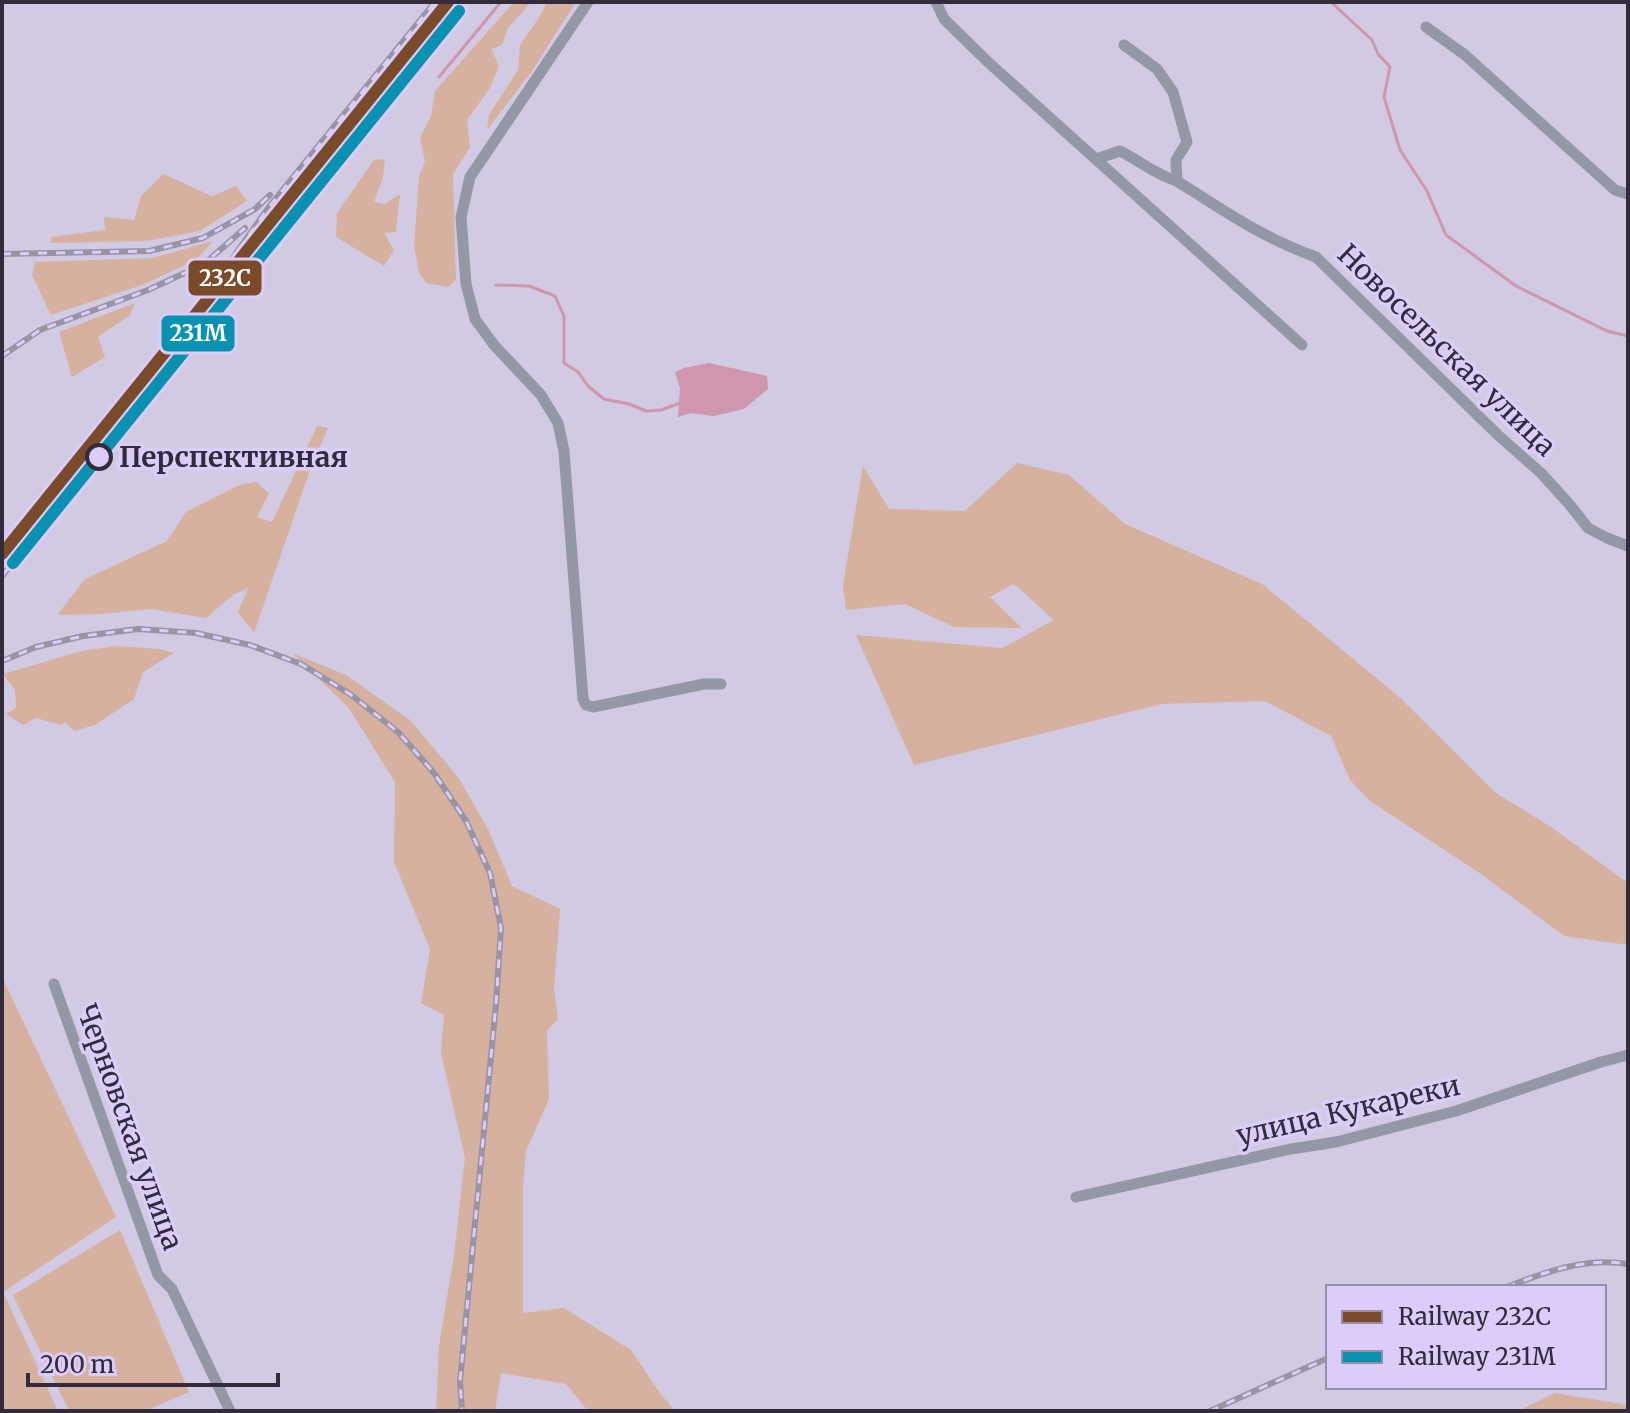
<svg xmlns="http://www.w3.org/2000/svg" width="1630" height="1413" viewBox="0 0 1630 1413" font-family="Merriweather,serif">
  <rect width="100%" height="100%" fill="#d2cae2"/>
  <path fill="#d7b19f" d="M514,2h17l-23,26 -6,17 -11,4 8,17 -9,22 -23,32 3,27 -17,27 3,106 -8,7 -22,-4 -7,-10 -5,-27 5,-70 6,-15 -5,-23 11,-22 4,-25z
    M547,2h29l-44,69 -45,59 2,-15 29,-45 2,-25 20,-29z
    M385,159l-2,19 -9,24 11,2 15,-10 -4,38 -12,1 10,17 -10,16 -48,-29 1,-24 37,-53z
    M163,174l49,22 24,-10 11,15 -47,30 -53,10 -96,2v-6l54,-7 -1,-13 30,3 7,-24z
    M213,241l-17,19 -54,25 -91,30 -19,-40 3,-13 117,-4z
    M135,303l-5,12 -32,22 7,20 -33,20 -13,-45z
    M317,426l11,2 -17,39 -57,166 -16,-21 10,-24 -15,7 -27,23 -55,-9 -50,5 -44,1 28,-36 82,-38 19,-29 53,-27 17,-3 13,11 -12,24 15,5z
    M1017,463l52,12 56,49 137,60 135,111 99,98 55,34 77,56v62l-64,-9 -83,-62 -111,-73 -20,-21 -19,-44 -66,-35 -103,3 -248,61 -58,-130 146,13 52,-28 -40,-36 -24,13 32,31 -68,-1 -49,-23 -59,6 -3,-25 20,-119 26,43 76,2z
    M116,646l44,3 14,4 -31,19 -9,27 -39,26 -21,6 -9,-9 -4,3 -25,-7 -13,7 -17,-11 10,-6 -1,-18 -12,-16 78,-23z
    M292,653l54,22 64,45 48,57 30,52 24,57 48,23 -6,79 4,31 -11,12 2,68 -23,52 -3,35v127l41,-5 67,42 28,42 16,19h-87l-22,-27 -65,-11 -6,38h-59l3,-65 15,-91 11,-97 -24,-105 3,-38 -23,-12 9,-54 -36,-87 1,-80 -47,-75z
    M2,977l114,240 -113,75 55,119h-56z
    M120,1230l69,162 -44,19h-76l-56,-116z
    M1555,1393l73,12v6h-110z"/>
  <path fill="#cf96ae" d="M709,363l58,13 1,13 -24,20 -30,7 -23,-3 -13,4 2,-29 -5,-16 9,-4z"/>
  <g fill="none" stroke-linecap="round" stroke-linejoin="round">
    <path stroke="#cf96ae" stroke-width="3" d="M1331,2l41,38 6,14 12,13 -6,30 16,53 27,41 19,44 70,51 91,45 21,5
      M439,77l62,-75
      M496,285l33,1 26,10 9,20v47l14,9 10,14 16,13 25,5 17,7 15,-1 19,-7
      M1628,452v4"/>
    <path stroke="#9497a5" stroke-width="11" d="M588,2l-118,175 -9,40 5,67 9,35 19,26 47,50 17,28 6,28 19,248 3,6 7,2 111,-23h17
      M936,2l8,17 44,43 314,283
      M1426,27l39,28 150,135 13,4
      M1124,45l33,24 16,23 14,50 -11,18 1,21c47,30 86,57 139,76l182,178 43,38 29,32 18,23 19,10 21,8
      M1096,159l24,-8c20,10 36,24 57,30
      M54,984l104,291 14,14 58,122
      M1076,1197l215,-48 45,-7 120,-31 145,-49 27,-7"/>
    <g stroke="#9694a5" stroke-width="6">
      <path id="rail" d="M2,254l147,-3 54,-13 52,-29 15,-14
        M199,310l23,-37 47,-66 166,-205
        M2,356l38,-26 108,-40 56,-26 41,-36
        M2,576l461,-574
        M2,661l34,-14 47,-11 55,-7 58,4 54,12 51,19 49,30 48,38 36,41 32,48 24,52 11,55 -5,76 -36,377 2,30
        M1507,1287c38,-15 79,-30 121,-23
        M1210,1411l118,-53"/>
    </g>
    <use href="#rail" stroke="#dcccf9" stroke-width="3" stroke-dasharray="9" stroke-linecap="butt"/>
    <g stroke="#dcccf9" stroke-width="18">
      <path id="rail-1" d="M2,554l446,-552"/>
    </g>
    <g stroke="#dcccf9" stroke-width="18">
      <path id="rail-2" d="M13,563l446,-552"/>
    </g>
    <use href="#rail-1" stroke="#7a4b2a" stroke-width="12"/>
    <use href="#rail-2" stroke="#0a90b1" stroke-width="12"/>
  </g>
  <circle fill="#dcccf9" stroke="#312b3c" stroke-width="4" cx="99" cy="457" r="12"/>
  <g text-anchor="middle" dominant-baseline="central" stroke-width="7" stroke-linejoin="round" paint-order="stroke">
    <g font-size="28" fill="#312b3c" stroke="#dcccf9">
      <text transform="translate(1447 350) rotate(44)">Новосельская улица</text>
      <text transform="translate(1348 1110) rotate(-13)">улица Кукареки</text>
      <text transform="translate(130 1127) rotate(70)">Черновская улица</text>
    </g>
    <g font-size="28" font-weight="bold" fill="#312b3c" stroke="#dcccf9" text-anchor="start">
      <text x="119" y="457">Перспективная</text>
    </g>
  </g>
  <g stroke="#dcccf9" stroke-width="3">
    <rect x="187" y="259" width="76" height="38" rx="8" fill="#7a4b2a"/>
    <rect x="160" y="314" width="76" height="39" rx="8" fill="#0a90b1"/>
  </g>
  <g font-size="22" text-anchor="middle" font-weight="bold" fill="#fff">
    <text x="225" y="286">232C</text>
    <text x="198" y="341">231М</text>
  </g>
  <rect width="1630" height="1413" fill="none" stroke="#312b3c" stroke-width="8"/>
  <rect x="1326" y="1285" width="280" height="104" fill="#dcccf9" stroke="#988cad" stroke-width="2"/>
  <rect x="1342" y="1311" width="40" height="12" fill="#7a4b2a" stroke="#988cad" stroke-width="2"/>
  <text x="1398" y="1325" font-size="24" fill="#312b3c">Railway 232C</text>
  <rect x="1342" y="1351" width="40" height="12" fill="#0a90b1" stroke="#988cad" stroke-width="2"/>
  <text x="1398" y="1365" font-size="24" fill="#312b3c">Railway 231М</text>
  <path d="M28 1373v12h250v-12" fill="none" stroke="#312b3c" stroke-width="4"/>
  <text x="40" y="1373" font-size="24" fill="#312b3c" stroke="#dcccf9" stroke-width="6" paint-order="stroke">200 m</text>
</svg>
